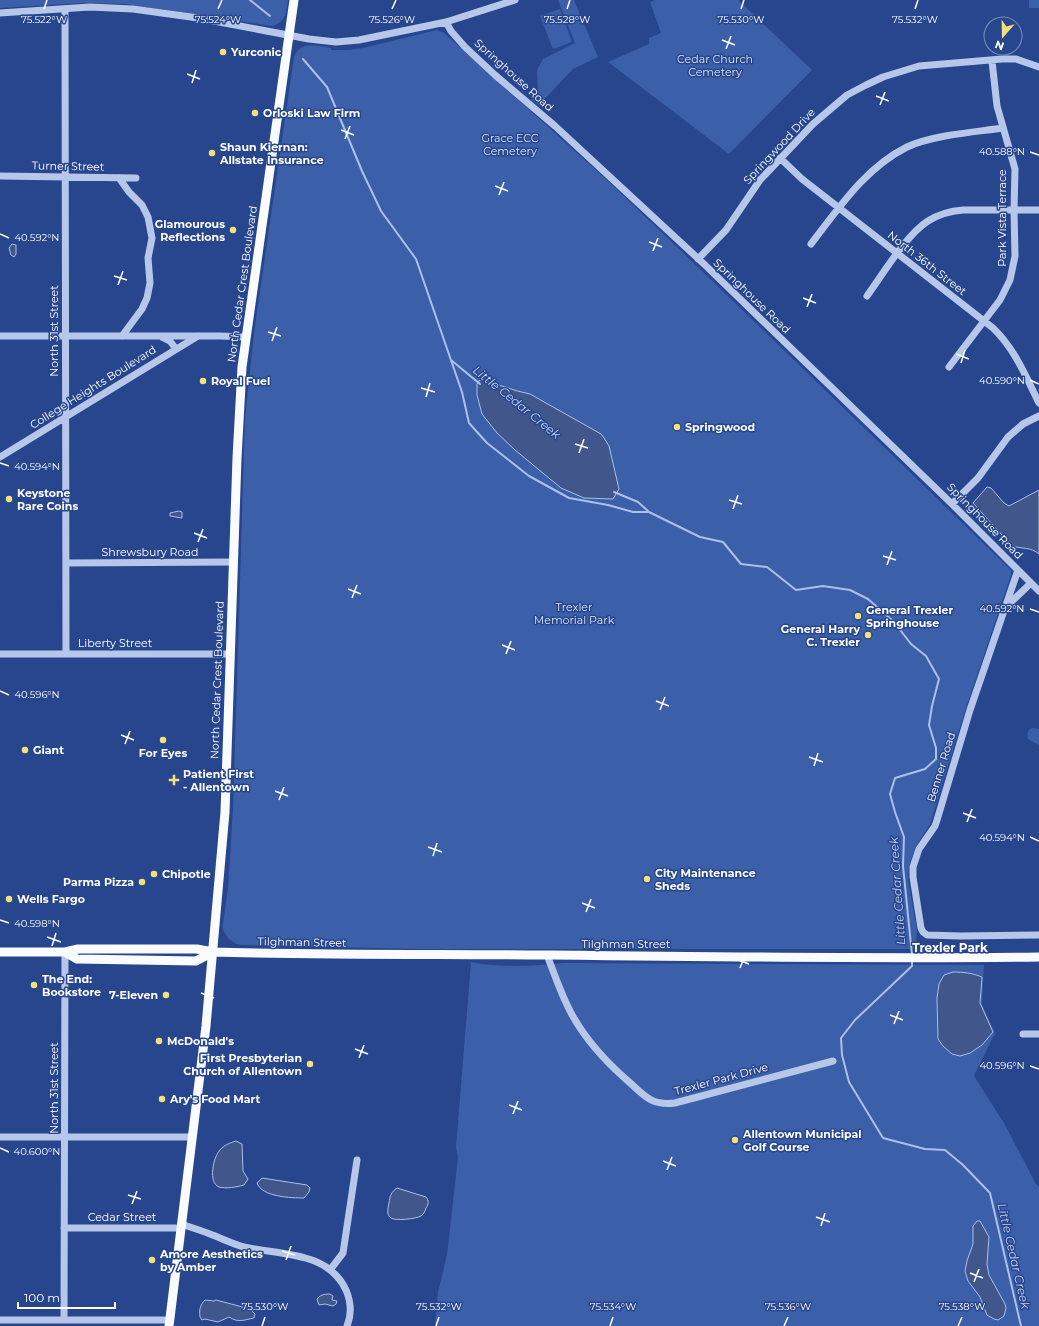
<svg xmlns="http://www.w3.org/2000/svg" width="1039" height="1326" viewBox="0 0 1039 1326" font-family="Montserrat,sans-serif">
  <rect width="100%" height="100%" fill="#27468d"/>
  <path fill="#3c5fa9" d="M0,0h288c-2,13 -2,22 -16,26l-146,-22 -43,-1 -83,5z
    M558,0h16l24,57 -25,12 -34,36 -8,-5 7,-6 -1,-24 6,-11 32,-16z
    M655,0h83l74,70 -83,84 -121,-92 41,-18v-6l12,-5 -11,-31z
    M1029,0h10v8h-10z
    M560,9l12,33 -19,7 -13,-33z
    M437,30l7,3 165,149 92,88 310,300v5l-45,133 -36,116 -15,24 -6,19 -1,13 9,50 -1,19h-497l-178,-4 -5,-1 -8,-6 -5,-8v-6l5,-36 5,-79 12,-390 9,-86 40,-276c7,-17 22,-11 37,-9v2h18l14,-2z
    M1032,728l7,1v16l-11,-6c-1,-5 -1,-9 4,-11z
    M471,962c30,6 63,4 93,1l420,2 -2,39 13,29 -21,43 30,47 32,61 3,3v139h-604l3,-34 9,-37 11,-98 -2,-10z"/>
  <path fill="#41568a" stroke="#abc0eb" d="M12,244l4,1v9l-2,3 -3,-2 -2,-7z
    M480,380c17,3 33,11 50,14l71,40 3,4 5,8 10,43 -6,10 -29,-1 -23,-10 -46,-38 -18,-17 -15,-19 -5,-19v-11z
    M987,487l4,1 13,15 5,3 30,-16v64c-8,-7 -17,-5 -27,-8l-39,-43z
    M179,511l3,1v6l-12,-2v-3z
    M953,972c10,0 19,1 29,5l-2,26 13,29 -11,13 -12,8 -10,3 -8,-2 -9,-8 -5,-7 -1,-41 2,-14 5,-9z
    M236,1141l6,3 1,27 5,8 -4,6c-7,2 -18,4 -25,2 -11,-4 -6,-30 1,-37 4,-5 10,-7 16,-9z
    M262,1178l45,7 3,3 -1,4 -5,6c-13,0 -42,-1 -47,-15z
    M397,1188l29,9c3,4 3,7 0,11 -1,3 -2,6 -5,8 -5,3 -26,5 -30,2 -5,-3 -3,-10 -2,-15 1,-7 2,-11 8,-15z
    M977,1221h3l9,16 -2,27 2,11 16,29 1,4 -2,8 -6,4 -4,-1 -7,-4 -7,-18 -12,-16 -3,-10 2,-10 6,-17v-18z
    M330,1294l3,2 -1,4 5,1 -1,3 -3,2 -8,-2 -6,1 -2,-6c3,-4 7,-5 13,-5z
    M205,1300l9,1 2,-1 34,9 5,5 -1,4c-10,2 -16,5 -25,-1l-11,5 -13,-3 -3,1 -2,-3c-1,-7 0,-12 5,-17z"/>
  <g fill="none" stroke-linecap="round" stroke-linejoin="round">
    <path stroke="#abc0eb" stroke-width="2" d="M250,0l20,16
      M303,59l24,28 35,84 19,40 35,48 46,133 7,31 18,20 42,33 40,22 39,7 25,7h16l51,25 23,5 18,22 26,3 29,23 27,-4 27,4 18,9 26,23 17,22 15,12 13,23 -7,27 -3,19 7,23v11l-11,10 -30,9 -5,16 5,18 9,25 -1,29 9,89
      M451,360l29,24
      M614,492l24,10 10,9
      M912,961v5l-57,54 -14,18 1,17 7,27 34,56 42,11 20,1 18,15 27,28 31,133"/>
    <path stroke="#b6c7ea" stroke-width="7" d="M65,9l1,645
      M0,13l90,-6 43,2 65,9 111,21 27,3 23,-2 87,-18 69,-22
      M446,22l5,9 14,16 30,28 60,51 149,138 248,240 87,87
      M780,158l22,21 191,149c22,21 33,49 46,75
      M0,176l136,2
      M119,178l10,14 13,13 6,12 4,21 -4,20 2,25 -3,15 -5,11 -20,27
      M811,244c28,-36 54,-76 96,-97 26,-12 68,-15 96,-19
      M698,259l28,-29 34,-50 53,-56 34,-29 19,-10 17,-8 36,-11 83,-7h14l23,8
      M867,296c16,-22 39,-61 61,-75 11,-7 22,-10 35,-11h76
      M0,336h220l26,1
      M162,337l8,4 6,8
      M949,367l51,-67 10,-20 5,-24 -1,-46 1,-41 -18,-63 -5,-45
      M0,457l198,-121
      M952,504l26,-26 30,-41 15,-13 16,-8
      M66,563l167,-1
      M1018,570l-48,140 -33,110 -2,6 -16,23 -6,18v10l8,51 2,4 4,3 33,1 79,-1
      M1008,605l23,-22
      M0,654h230
      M547,955c7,18 13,36 22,54 14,28 36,52 59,72 17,15 23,25 47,22l158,-42
      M1023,1034h16
      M0,1137h192
      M181,1224c9,3 19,6 29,10 11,4 23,10 34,13 36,8 84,4 102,43 5,12 6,24 1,36
      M64,1228h116
      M330,1270l13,-17 14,-93
      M0,1320h170
      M64,1320l1,-368"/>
    <path stroke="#fafbff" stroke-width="9" d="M0,952h65l13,-3h119l16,3c112,3 224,2 336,3 164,2 327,4 490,2
      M65,952l12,7 119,2 17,-9
      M169,1326l37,-300 19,-214 12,-354 5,-91 52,-367"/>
  </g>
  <path fill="none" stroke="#fff" stroke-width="1.5" d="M44,9l3,-9M218,9l4,-9M392,9l4,-9M567,9l3,-9M741,9l3,-9M915,9l3,-9M722,40l13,5M726,49l5,-13M187,74l13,5M192,83l4,-13M876,96l13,5M880,105l5,-13M341,130l13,5M345,139l5,-13M1030,152l9,3M495,186l13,5M499,195l5,-13M0,234l9,4M649,242l13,5M653,251l5,-13M114,276l13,4M118,285l5,-14M803,298l13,5M807,307l5,-13M268,332l13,4M272,341l5,-14M956,354l13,5M961,363l4,-13M1030,380l9,4M421,388l14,4M426,397l4,-14M575,444l13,4M579,453l5,-14M0,463l9,3M729,500l13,4M733,509l5,-14M194,533l13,5M198,542l5,-13M883,556l13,4M887,565l5,-14M348,589l13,5M352,598l5,-13M1030,609l9,3M502,645l13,5M506,654l5,-13M0,691l9,4M656,701l13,5M660,710l5,-13M121,735l13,5M125,744l5,-13M809,757l14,5M814,766l4,-13M275,791l13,5M279,800l5,-13M963,813l13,5M967,822l5,-13M1030,837l9,4M428,847l14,5M433,856l4,-13M582,903l13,5M586,912l5,-13M0,920l9,3M47,937l14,5M52,946l4,-13M736,959l13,5M740,968l5,-13M201,993l13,5M205,1002l5,-13M890,1015l13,5M894,1024l5,-13M355,1049l13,5M359,1058l5,-13M1030,1066l9,3M509,1105l13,5M513,1114l5,-13M0,1148l9,4M663,1161l13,5M667,1170l5,-13M128,1195l13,4M132,1204l5,-13M816,1217l14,5M821,1226l4,-13M282,1251l13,4M286,1260l5,-14M970,1273l13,5M974,1282l5,-13M262,1326l3,-9M436,1326l3,-9M610,1326l3,-9M784,1326l4,-9M958,1326l4,-9"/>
  <g fill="#f3e17c" stroke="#27468d" stroke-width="1.5">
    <circle cx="223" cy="52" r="4"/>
    <circle cx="255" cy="113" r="4"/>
    <circle cx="212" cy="153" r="4"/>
    <circle cx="233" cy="230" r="4"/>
    <circle cx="203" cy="381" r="4"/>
    <circle cx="677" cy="427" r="4"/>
    <circle cx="9" cy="499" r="4"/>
    <circle cx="858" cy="616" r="4"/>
    <circle cx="868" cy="635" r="4"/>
    <circle cx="163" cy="740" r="4"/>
    <circle cx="25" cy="750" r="4"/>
    <path d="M172 774h4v4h4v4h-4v4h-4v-4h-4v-4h4z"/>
    <circle cx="154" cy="874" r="4"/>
    <circle cx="647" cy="879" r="4"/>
    <circle cx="142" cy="882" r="4"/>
    <circle cx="9" cy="899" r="4"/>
    <circle cx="34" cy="985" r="4"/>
    <circle cx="166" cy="995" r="4"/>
    <circle cx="159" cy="1041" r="4"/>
    <circle cx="310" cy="1064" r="4"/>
    <circle cx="162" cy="1099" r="4"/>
    <circle cx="735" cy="1140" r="4"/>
    <circle cx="152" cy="1260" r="4"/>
  </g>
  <g text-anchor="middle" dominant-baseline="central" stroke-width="3" stroke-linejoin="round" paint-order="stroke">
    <g font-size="11" font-weight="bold" fill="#fff" stroke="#27468d" text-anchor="start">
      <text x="231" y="52">Yurconic</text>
      <text x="263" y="113">Orloski Law Firm</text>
      <text x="220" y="147">Shaun Kiernan:<tspan x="220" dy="13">Allstate Insurance</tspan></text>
      <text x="225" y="224" text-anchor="end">Glamourous<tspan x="225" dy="13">Reflections</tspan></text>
      <text x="211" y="381">Royal Fuel</text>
      <text x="685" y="427">Springwood</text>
      <text x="17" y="493">Keystone<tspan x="17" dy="13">Rare Coins</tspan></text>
      <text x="866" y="610">General Trexler<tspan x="866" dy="13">Springhouse</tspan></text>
      <text x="860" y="629" text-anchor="end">General Harry<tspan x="860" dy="13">C. Trexler</tspan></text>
      <text x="33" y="750">Giant</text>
      <text x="163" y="753" text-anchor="middle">For Eyes</text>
      <text x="183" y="774">Patient First<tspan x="183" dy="13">- Allentown</tspan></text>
      <text x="655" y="873">City Maintenance<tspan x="655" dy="13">Sheds</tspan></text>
      <text x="162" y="874">Chipotle</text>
      <text x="134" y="882" text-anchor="end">Parma Pizza</text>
      <text x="17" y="899">Wells Fargo</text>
      <text x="42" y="979">The End:<tspan x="42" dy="13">Bookstore</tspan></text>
      <text x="158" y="995" text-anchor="end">7-Eleven</text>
      <text x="167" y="1041">McDonald's</text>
      <text x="302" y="1058" text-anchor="end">First Presbyterian<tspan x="302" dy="13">Church of Allentown</tspan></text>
      <text x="170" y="1099">Ary's Food Mart</text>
      <text x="743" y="1134">Allentown Municipal<tspan x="743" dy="13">Golf Course</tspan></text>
      <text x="160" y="1254">Amore Aesthetics<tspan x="160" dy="13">by Amber</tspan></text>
    </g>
    <g font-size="11" fill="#dbe4f8" stroke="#27468d">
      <text x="715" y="59">Cedar Church<tspan x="715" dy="13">Cemetery</tspan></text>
      <text x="510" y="138">Grace ECC<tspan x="510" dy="13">Cemetery</tspan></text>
      <text x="574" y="607">Trexler<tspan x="574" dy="13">Memorial Park</tspan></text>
    </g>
    <g font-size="11" fill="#fff" stroke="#27468d">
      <text transform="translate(514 75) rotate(42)">Springhouse Road</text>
      <text transform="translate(779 146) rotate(-47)">Springwood Drive</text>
      <text transform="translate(68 166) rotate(1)">Turner Street</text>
      <text transform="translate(1002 218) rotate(-90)">Park Vista Terrace</text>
      <text transform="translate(927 263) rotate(38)">North 36th Street</text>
      <text transform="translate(242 284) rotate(-82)">North Cedar Crest Boulevard</text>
      <text transform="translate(752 296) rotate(44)">Springhouse Road</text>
      <text transform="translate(54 331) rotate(-90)">North 31st Street</text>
      <text transform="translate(93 387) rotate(-32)">College Heights Boulevard</text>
      <text transform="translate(985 521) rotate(45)">Springhouse Road</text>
      <text x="150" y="552">Shrewsbury Road</text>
      <text x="115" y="643">Liberty Street</text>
      <text transform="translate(217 680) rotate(-88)">North Cedar Crest Boulevard</text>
      <text transform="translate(941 767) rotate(-73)">Benner Road</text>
      <text transform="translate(302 942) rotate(1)">Tilghman Street</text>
      <text x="626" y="944">Tilghman Street</text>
      <text transform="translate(721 1079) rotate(-15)">Trexler Park Drive</text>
      <text transform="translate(54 1088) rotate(-90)">North 31st Street</text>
      <text x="122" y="1217">Cedar Street</text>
    </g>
    <g font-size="12" font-style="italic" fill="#c2d1f1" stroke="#27468d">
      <text transform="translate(517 402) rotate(39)">Little Cedar Creek</text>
      <text transform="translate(897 891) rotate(-94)">Little Cedar Creek</text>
      <text transform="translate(1014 1256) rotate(77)">Little Cedar Creek</text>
    </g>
    <g font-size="12" font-weight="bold" fill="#fff" stroke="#27468d">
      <text x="950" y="947">Trexler Park</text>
    </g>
  </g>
  <g font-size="10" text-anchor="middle" fill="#fff" stroke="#27468d" stroke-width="3" stroke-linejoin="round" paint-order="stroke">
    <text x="44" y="23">75.522°W</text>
    <text x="218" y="23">75.524°W</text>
    <text x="392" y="23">75.526°W</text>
    <text x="567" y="23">75.528°W</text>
    <text x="741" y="23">75.530°W</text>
    <text x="915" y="23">75.532°W</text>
    <text x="1002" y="155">40.588°N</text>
    <text x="37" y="241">40.592°N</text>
    <text x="1002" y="384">40.590°N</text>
    <text x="37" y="470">40.594°N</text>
    <text x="1002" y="612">40.592°N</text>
    <text x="37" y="698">40.596°N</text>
    <text x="1002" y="841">40.594°N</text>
    <text x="37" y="927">40.598°N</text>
    <text x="1002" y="1069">40.596°N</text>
    <text x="37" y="1155">40.600°N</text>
    <text x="265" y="1310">75.530°W</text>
    <text x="439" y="1310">75.532°W</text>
    <text x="613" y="1310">75.534°W</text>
    <text x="788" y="1310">75.536°W</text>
    <text x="962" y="1310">75.538°W</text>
  </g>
  <g transform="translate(1003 36) rotate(200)"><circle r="19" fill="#27468d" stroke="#7d90bb"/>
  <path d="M0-3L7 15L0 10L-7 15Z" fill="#f3e17c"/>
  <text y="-6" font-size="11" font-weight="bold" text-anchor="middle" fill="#ffffff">N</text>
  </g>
  <path d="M18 1302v6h97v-6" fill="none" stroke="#ffffff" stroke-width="2"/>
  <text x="24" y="1302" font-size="12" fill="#ffffff" stroke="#27468d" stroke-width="3" paint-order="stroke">100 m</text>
</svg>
